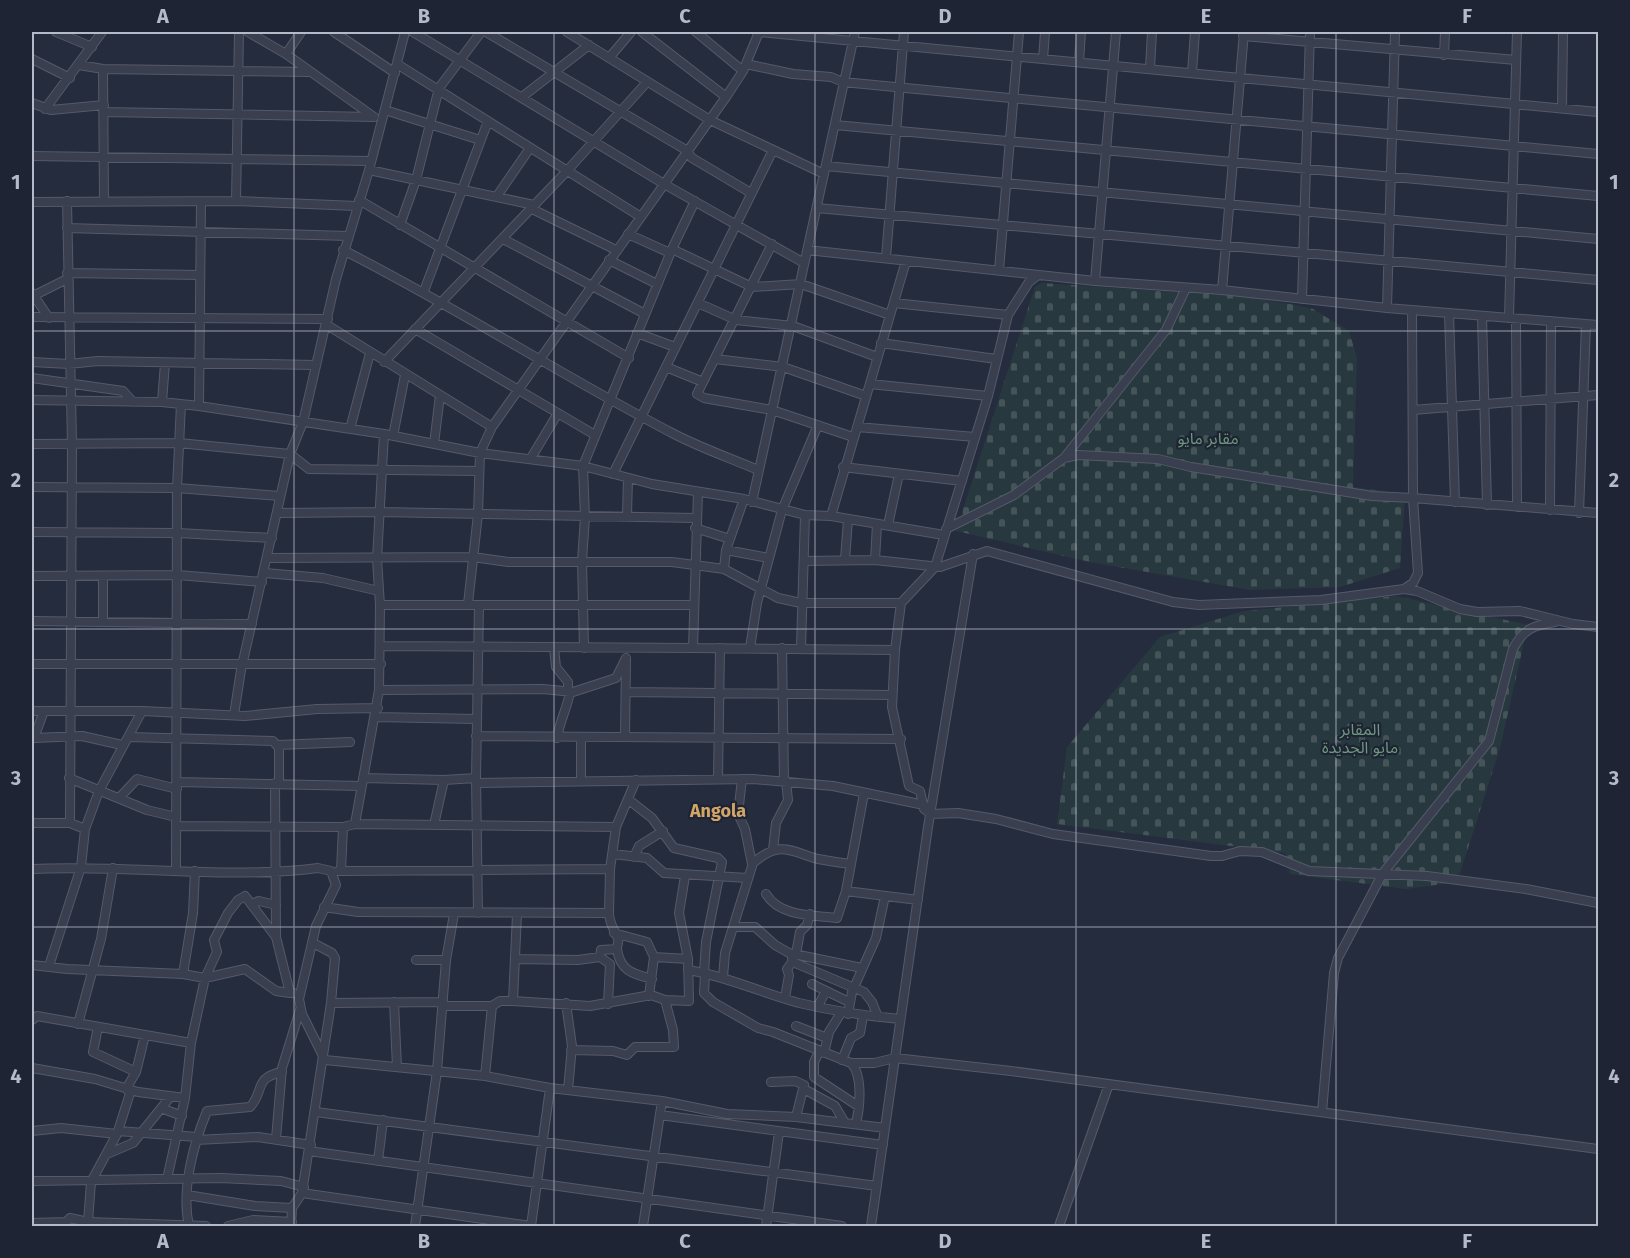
<svg xmlns="http://www.w3.org/2000/svg" width="1630" height="1258" viewBox="0 0 1630 1258" font-family="'Fira Sans','Noto Sans Arabic',sans-serif">
  <defs>
    <pattern id="cemetery-stones" width="16" height="16" patternUnits="userSpaceOnUse" patternTransform="scale(1.5)"><rect width="16" height="16" fill="#27393f"/><path d="M2 7V4a2 2 0 0 1 4 0v3zM10 15v-3a2 2 0 0 1 4 0v3z" fill="#445459"/></pattern>
  </defs>
  <rect width="100%" height="100%" fill="#252c3e"/>
  <path fill="url(#cemetery-stones)" d="M1041,283l196,13 59,9 17,4 36,22 8,27 -4,129 52,7 -5,74 -60,19 -90,3 -160,-28 -134,-31 79,-244z
    M1397,596l131,29 -28,123 -40,125 -10,10 -44,6 -116,-15 -5,-21 -228,-29 10,-77 93,-110 84,-26z"/>
  <g fill="none" stroke-linecap="round" stroke-linejoin="round">
    <g stroke="#545a69" stroke-width="10">
      <path id="minor" d="M56,32l36,15
        M248,32l38,22 88,63
        M334,32l61,41
        M413,32l251,152 140,79
        M486,32l200,118 6,8 59,35
        M567,32l143,88 114,54
        M642,32l84,65
        M696,32l47,39
        M759,32l839,80
        M1243,36l273,24
        M286,54l15,-22
        M1444,55l1,-23
        M609,58l22,-26
        M32,59l38,19
        M1043,59l2,-27
        M1079,62l2,-30
        M397,64l244,153
        M746,64l47,10 38,3 12,5 755,72
        M79,65l24,4 1,132
        M1150,68l2,-36
        M103,69l206,3
        M1192,72l3,-40
        M522,97l67,-52
        M32,103l19,7 53,-5
        M1562,108l1,-76
        M45,109l57,-77
        M385,110l95,30
        M105,112l269,5
        M835,125l763,71
        M32,156l339,5
        M826,166l772,73
        M369,170l165,35
        M497,196l33,-48
        M359,200l270,158
        M67,201l5,243 -2,379 15,6
        M236,201l3,-169
        M32,202l204,-1 121,5
        M530,208l86,42
        M817,208l781,72
        M400,225l16,-45 23,-92 42,-56
        M67,228l281,8
        M628,234l42,19
        M503,239l142,75
        M772,244l-75,150 7,4 68,12 81,27
        M672,249l80,38 49,-3 89,31
        M343,250c113,57 219,126 331,184 27,14 56,24 84,36
        M807,250l288,31 127,9 165,18 211,17
        M886,258l18,-226
        M609,260l48,24
        M999,270l20,-238
        M67,273l133,2
        M1095,281l21,-249
        M1222,290l22,-258
        M424,291l64,-170
        M32,293l17,25
        M33,296l34,-17
        M1302,299l8,-267
        M698,303l38,17 57,6 84,31
        M894,303l114,12
        M1387,308l8,-276
        M1412,310l1,188 185,15
        M1449,313l6,189
        M1482,316l5,189
        M32,317l296,2
        M1509,318l8,-286
        M1516,319l1,188
        M327,325l165,102
        M415,329l180,106
        M637,333l38,14
        M881,343l115,16
        M715,359l68,8 83,29
        M32,362l37,2 29,-3 217,4
        M384,362l182,-190 81,-90
        M666,367l37,15
        M32,378l91,13 10,11
        M870,384l118,12
        M32,400l130,2 37,4 185,28 96,19 103,13 69,18 92,15 61,16 26,1 113,19
        M162,402l3,-39
        M199,406l2,-204
        M1413,410l185,-15
        M857,427l118,10
        M350,429l20,-76
        M393,436l12,-61
        M32,444l147,-1 111,11 19,15 170,2
        M434,444l6,-49
        M531,458l27,-45
        M1064,458l102,-128 20,-42
        M843,467l119,14
        M613,474l160,-324
        M32,487l145,1 103,8
        M752,502l103,-470
        M1550,510l1,-189
        M277,513l104,-1 314,6
        M1579,513l7,-189
        M627,516l1,-38
        M831,516l75,-255
        M888,525l11,-51
        M695,528l35,11
        M946,529l68,-34 50,-37 14,-3 80,4 33,8 181,29 41,2 5,75 -5,10 -9,6
        M32,532l146,1 94,5
        M726,550l43,8
        M268,558l205,-1 35,5h164l52,7 2,-19 18,-51
        M845,559l3,-39
        M875,560l2,-36
        M804,561l71,-1 65,7 47,-16 186,51 26,3 122,-5 83,-11 13,2 43,18 17,3 43,-1 53,13 25,3
        M724,569l54,29 23,5h100
        M265,573l58,5 56,13
        M32,576l146,-1 84,7
        M103,576v45
        M468,604l10,-90 2,-61 12,-26 234,-330 17,-26 16,-39
        M380,605h313
        M32,621l220,3
        M381,646l312,2 5,-156
        M554,648l2,19 12,15v9
        M584,648l-2,-87 3,-44 -2,-51 89,-217 23,-48
        M693,648l202,2 6,-47 34,-36 53,-171 20,-81 21,-33 9,-7
        M750,648l7,-45 25,-93 36,-85
        M782,648l2,133
        M801,648l4,-133
        M895,650l-3,57 17,79 11,5 4,18 7,5 27,-1 38,6 57,15 158,22h11l18,-5 22,1 47,19 118,5 99,13 72,14
        M32,664h349
        M379,690l164,-1 30,3 43,-14 10,-20
        M626,692l266,3
        M32,711h110l103,5 72,-7 61,-1
        M234,715l7,-45 49,-216 13,-32 33,-143 33,-109 36,-138
        M376,717l100,2
        M476,736l425,3
        M129,737l144,4 6,7v35
        M625,737l1,-78
        M32,738h2l10,-27
        M34,738l48,-2 40,9
        M557,738c3,-18 10,-29 13,-46
        M278,745l72,-3
        M69,778l78,32 29,7
        M363,778l81,2 32,-2
        M718,779l2,-131
        M742,779l-4,35 7,15 7,35
        M581,781v-43
        M178,782l184,4
        M275,783l1,154 14,56h3
        M476,783l277,-4 80,7 91,19
        M864,793l-18,98 72,9
        M120,797l17,-18 40,10
        M629,800l23,18 22,30 44,10 4,4 -16,80 -2,31
        M32,823h38
        M355,824l261,3
        M434,825l10,-45
        M176,826l167,1
        M773,850l3,-27 12,-23 -2,-19
        M613,854l34,4 17,15 84,5
        M634,857l5,-11 24,-15
        M32,869c94,-5 191,11 286,-1l13,3 5,14 -20,41 -17,73 3,15 23,46 160,16 65,12 112,13 65,13 69,3 89,11
        M610,869l6,-42 20,-47
        M176,871l1,-383 4,-84
        M338,871h3l2,-44 12,-3 24,-134 1,-85 -3,-46 7,-125
        M766,894c14,23 47,21 71,24l9,-27
        M251,904l8,-3 17,4
        M324,907l34,5 251,1 1,-44 -269,2
        M478,913l-2,-135 3,-173
        M609,913c1,15 6,15 9,26 1,3 -1,6 -1,10 3,22 16,25 35,30
        M733,927h22l20,18 14,8 73,15
        M614,933l33,9 7,15 -5,39
        M313,943l19,10 3,5 -4,45 112,-1
        M792,954v5l3,4 69,29 8,10 6,15
        M796,954l4,-22 7,-7 3,-11
        M600,957l1,-7 16,-1
        M654,957l34,2
        M515,959l63,1 22,-3 10,7 -2,40
        M416,960h30
        M32,965l35,4 116,5 22,4 40,-9 31,22 14,2
        M49,966l32,-99 4,-38 14,-38 43,-80
        M688,970c38,6 74,23 111,33 34,8 67,13 101,16
        M705,973l-1,20 9,9 45,26 15,4 78,31h23l21,-5 116,13 587,78
        M183,974l10,-61 2,-42
        M723,977l2,-24 28,-90c27,-23 37,-12 65,-4 11,2 22,4 33,5
        M812,984l37,18
        M785,998l4,-23 -2,-6 6,-8
        M513,1001l4,-87
        M394,1002l3,65
        M566,1003l6,43 -4,44
        M442,1006h50l8,-5h13l77,5 61,-11 14,5 24,1 -1,-42 -9,-46 6,-37
        M818,1006l8,-15
        M848,1014l4,-22 24,-54 9,-42
        M32,1020l5,-4 154,27
        M78,1024l23,-85 12,-71
        M796,1026l31,12
        M98,1027l-5,25 43,20
        M571,1050l42,1 14,4 8,-8h39l-1,-17 -8,-30
        M819,1052l-5,10v15l44,29
        M824,1053l5,-21 12,-19
        M842,1060l9,-22 9,-5 3,-17
        M851,1063c12,12 9,44 5,61
        M32,1068l63,11 43,13 47,6
        M485,1076l7,-70
        M771,1082l24,-1 9,4 -8,32
        M126,1089l10,-17 9,-37
        M804,1089l31,17 10,17
        M161,1108l21,8
        M316,1112l561,74
        M1322,1112l12,-139 4,-15 45,-85 106,-132 24,-92c10,-20 21,-24 42,-27
        M660,1115l223,30
        M32,1131l29,-3 56,6 1,-3 79,6
        M118,1131l13,-41
        M276,1139l6,-71 18,-58
        M196,1140l62,-3 53,8
        M309,1151l533,75
        M107,1154l26,-11 38,-47
        M378,1161l5,-41
        M167,1179l18,-81 6,-55 14,-65 12,-26 -3,-12 14,-27 10,-13 7,-4 31,41
        M32,1181l189,-3 60,3 23,6
        M91,1182l26,-48
        M302,1193l229,33
        M187,1195l68,11 37,2
        M88,1222l3,-40
        M32,1223l34,-1 4,-4 18,4 118,4
        M189,1226c-8,-35 4,-81 18,-115l43,-4c15,-16 3,-29 32,-35
        M228,1226l25,-6 39,2
        M291,1226l1,-18 10,-15 29,-190
        M415,1226l22,-155 9,-111 8,-46
        M531,1226l19,-138
        M643,1226l19,-125
        M766,1226l13,-94
        M871,1226l57,-399 45,-273
        M1059,1226l50,-142"/>
    </g>
    <use href="#minor" stroke="#393f4e" stroke-width="8"/>
  </g>
  <path fill="none" stroke="#b5bac9" stroke-width="1.5" stroke-opacity="0.55" d="M294,32v1194M554,32v1194M815,32v1194M1076,32v1194M1336,32v1194M32,331h1566M32,629h1566M32,927h1566"/>
  <g text-anchor="middle" dominant-baseline="central" stroke-width="4.5" stroke-linejoin="round" paint-order="stroke">
    <g font-size="16" fill="#6d997d" stroke="#1e2433">
      <text x="1208" y="438">مقابر مايو</text>
      <text x="1360" y="729">المقابر<tspan x="1360" dy="18">مايو الجديدة</tspan></text>
    </g>
    <g font-size="18" font-weight="bold" fill="#d1a567" stroke="#1e2433">
      <text x="718" y="811">Angola</text>
    </g>
  </g>
  <rect width="1630" height="1258" fill="none" stroke="#1e2433" stroke-width="66"/>
  <rect x="33" y="33" width="1564" height="1192" fill="none" stroke="#b5bac9" stroke-width="2"/>
  <g font-size="20" text-anchor="middle" font-weight="bold" fill="#b5bac9">
    <text x="163" y="23">A</text>
    <text x="424" y="23">B</text>
    <text x="685" y="23">C</text>
    <text x="945" y="23">D</text>
    <text x="1206" y="23">E</text>
    <text x="1467" y="23">F</text>
    <text x="16" y="189">1</text>
    <text x="1614" y="189">1</text>
    <text x="16" y="487">2</text>
    <text x="1614" y="487">2</text>
    <text x="16" y="785">3</text>
    <text x="1614" y="785">3</text>
    <text x="16" y="1083">4</text>
    <text x="1614" y="1083">4</text>
    <text x="163" y="1248">A</text>
    <text x="424" y="1248">B</text>
    <text x="685" y="1248">C</text>
    <text x="945" y="1248">D</text>
    <text x="1206" y="1248">E</text>
    <text x="1467" y="1248">F</text>
  </g>
</svg>
